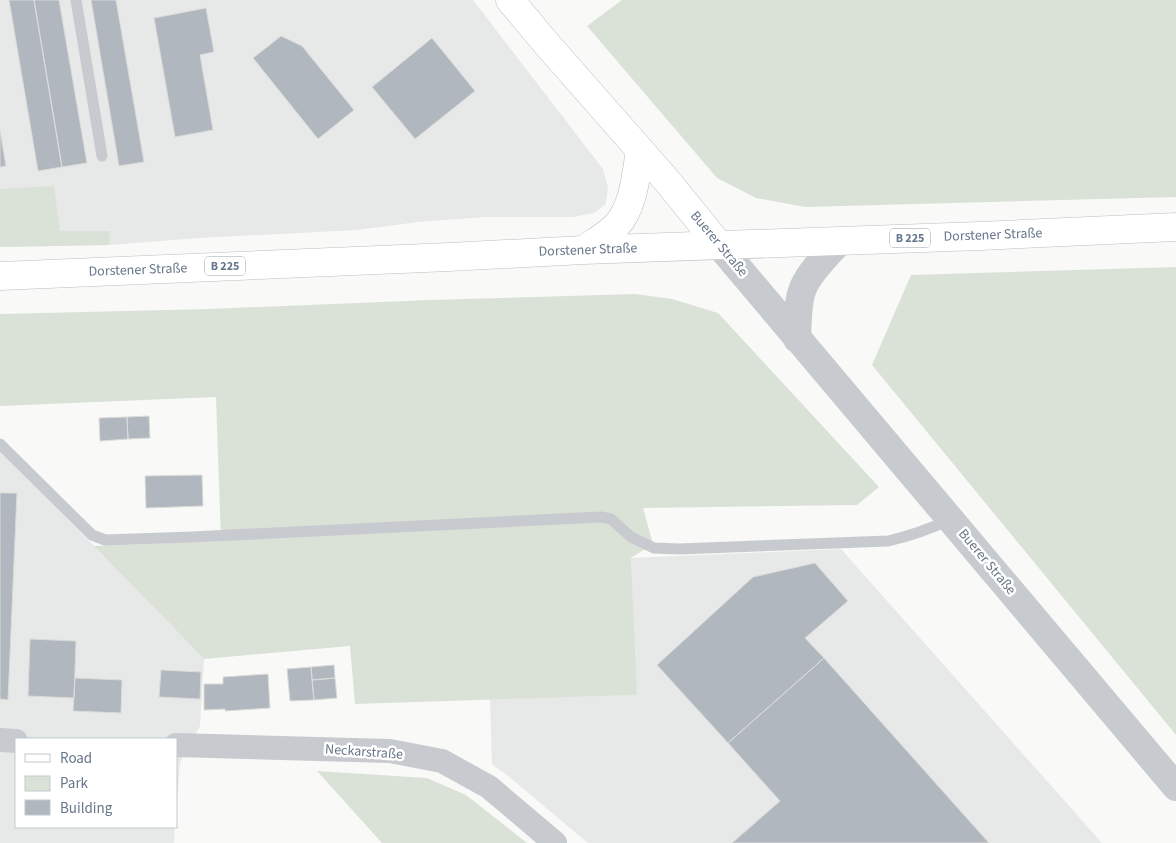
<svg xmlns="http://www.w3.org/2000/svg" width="1176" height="843" viewBox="0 0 1176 843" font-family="'Source Sans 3',sans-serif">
  <rect width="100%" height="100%" fill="#f9f9f7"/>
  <path fill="#e7e8e8" d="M0,0h473l130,169 5,18 -2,17 -12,9 -21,4h-88l-67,5 -61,8 -159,8 -89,7 -109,2z
    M0,449l204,210 -4,67 -20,37 -4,49v-73h-160v88h159l-1,16h-174z
    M841,549l261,294h-514l-80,-67 -16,-12 -2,-65 146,-4 -5,-137z"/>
  <path fill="#dae2d8" d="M622,0h554v197l-371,10 -49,-9 -39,-20 -130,-152z
    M54,186l6,45h50l-1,14 -109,2v-58z
    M1176,267v468l-304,-370 39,-90z
    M635,294l37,5 46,14 161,174 -22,18 -214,3 10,36 -22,14 6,137 -282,9 -5,-58 -146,13 -110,-113 127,-5 -5,-144 -216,9v-92l209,-5 221,-9z
    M317,771l110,7 39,17 61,48h-145z"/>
  <path fill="#b0b7be" stroke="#dbdbd9" d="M9,0h25l28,167 -24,4z
    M34,0h25l28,163 -25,4z
    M91,0h25l28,162 -25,4z
    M206,8l8,44 -14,3 13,75 -38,7 -21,-119z
    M281,36l21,10 52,64 -36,29 -65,-81z
    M432,38l43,53 -60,48 -43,-52z
    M0,130l6,36 -6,1z
    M149,416l1,22 -22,1 -1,-22z
    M127,417l1,22 -28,2 -1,-23z
    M202,475l1,31 -57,2 -1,-32z
    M0,493h17l-9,207 -8,-1z
    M815,563l33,38 -43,37 19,20 -96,85 -71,-78 96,-88z
    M30,639l46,2 -2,57 -46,-2z
    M824,658l165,185h-257l48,-42 -52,-58z
    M334,665l1,13 -23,2 -1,-13z
    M311,667l3,33 -24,1 -3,-32z
    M161,670l40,2 -1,27 -41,-2z
    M268,674l2,34 -45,3v-2l-21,1v-26h19v-7z
    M75,678l47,2 -1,33 -48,-2z
    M335,678l2,20 -23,2 -2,-20z"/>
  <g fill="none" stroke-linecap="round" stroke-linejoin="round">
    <g stroke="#bbc0c5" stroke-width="29">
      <path id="secondary" d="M510,0l35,42 123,140 51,63"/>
    </g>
    <g stroke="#babec2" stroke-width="29">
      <path id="primary" d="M583,250c12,-8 25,-15 34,-25 17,-19 19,-51 23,-74
        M0,276l449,-19 134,-7 397,-14 196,-9"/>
    </g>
    <path stroke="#c7cacf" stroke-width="11" d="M76,0l26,156
      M0,444l92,91 13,5 87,-3 409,-20 10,2 20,18 23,11 25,1 209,-8c22,-5 42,-12 63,-22"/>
    <path stroke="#c7cacf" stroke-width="24" d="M0,740l16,1
      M176,745l214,6 52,10 47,26 66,56"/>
    <path stroke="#c7cacf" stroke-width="28" d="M719,245l457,542
      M797,339c1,-17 0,-36 6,-51 7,-17 25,-34 37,-47"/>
    <use href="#secondary" stroke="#fff" stroke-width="28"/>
    <use href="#primary" stroke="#fff" stroke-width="28"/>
  </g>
  <g text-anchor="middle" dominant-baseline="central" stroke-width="5" stroke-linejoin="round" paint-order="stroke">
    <g fill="#fff" stroke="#95a0ad" stroke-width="1">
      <rect x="890" y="228.5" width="40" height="19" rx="4"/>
      <rect x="205" y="256.5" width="40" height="19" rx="4"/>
    </g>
    <g font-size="12" font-weight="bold" fill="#67778a">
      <text x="910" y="238">B 225</text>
      <text x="225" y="266">B 225</text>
    </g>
    <g font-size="14" fill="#67778a" stroke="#fff">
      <text transform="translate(993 235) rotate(-2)">Dorstener Straße</text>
      <text transform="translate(719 244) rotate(50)">Buerer Straße</text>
      <text transform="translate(588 250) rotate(-2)">Dorstener Straße</text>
      <text transform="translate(138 270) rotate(-2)">Dorstener Straße</text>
      <text transform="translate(987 562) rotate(50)">Buerer Straße</text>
      <text transform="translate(364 752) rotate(4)">Neckarstraße</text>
    </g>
  </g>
  <rect x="15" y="738" width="162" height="90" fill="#ffffff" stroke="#c2c9d0"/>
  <rect x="25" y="754" width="25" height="8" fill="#ffffff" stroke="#c2c9d0"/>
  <text x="60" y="763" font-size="15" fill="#67778a">Road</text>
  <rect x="25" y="776" width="25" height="15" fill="#dae2d8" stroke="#c2c9d0"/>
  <text x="60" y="788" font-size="15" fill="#67778a">Park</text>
  <rect x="25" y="800" width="25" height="15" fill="#b0b7be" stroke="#c2c9d0"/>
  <text x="60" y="813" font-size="15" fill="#67778a">Building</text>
</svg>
